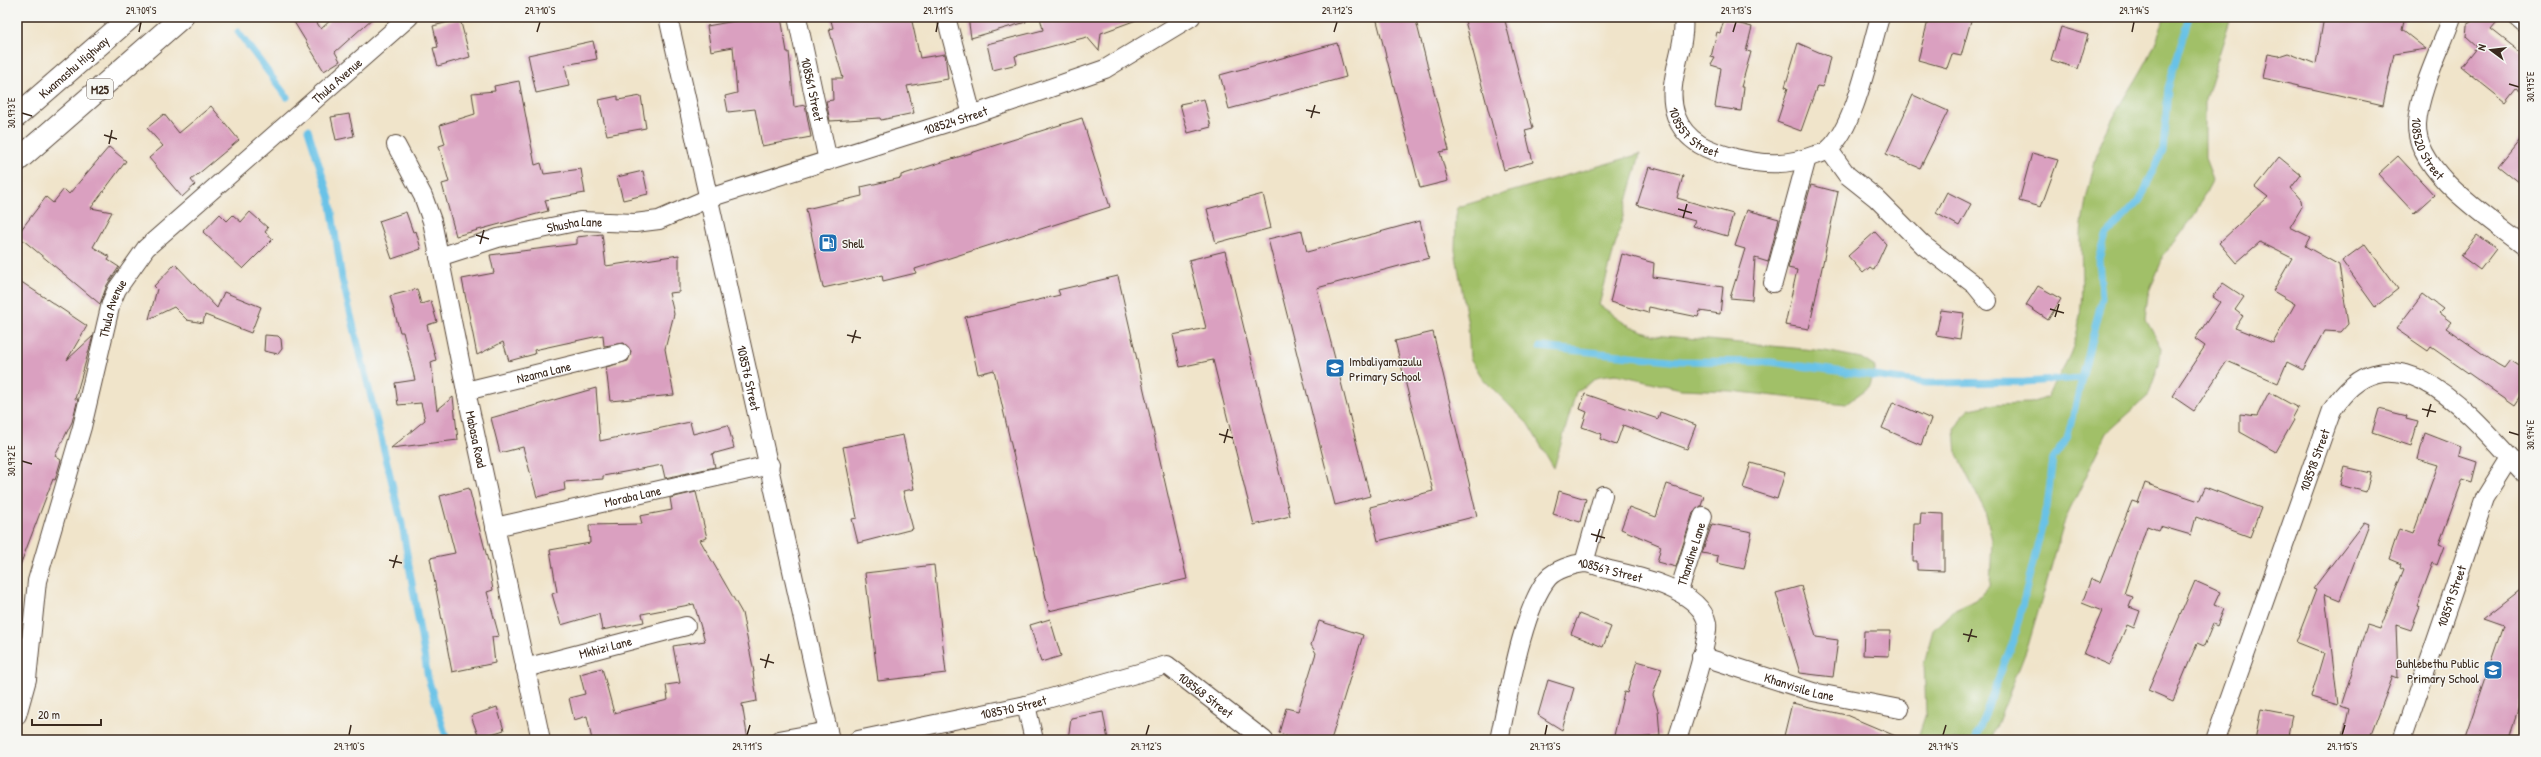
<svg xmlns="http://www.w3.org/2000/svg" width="2541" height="757" viewBox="0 0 2541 757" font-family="'Patrick Hand',sans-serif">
  <rect width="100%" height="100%" fill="#f6f6f2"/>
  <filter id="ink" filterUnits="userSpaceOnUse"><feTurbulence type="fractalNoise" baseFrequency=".025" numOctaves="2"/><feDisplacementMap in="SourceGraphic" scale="8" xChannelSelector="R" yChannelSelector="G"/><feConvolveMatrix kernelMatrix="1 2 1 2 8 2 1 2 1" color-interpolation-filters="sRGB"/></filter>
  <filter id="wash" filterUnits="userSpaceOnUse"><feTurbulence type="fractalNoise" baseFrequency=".012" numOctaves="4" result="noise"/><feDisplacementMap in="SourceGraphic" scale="16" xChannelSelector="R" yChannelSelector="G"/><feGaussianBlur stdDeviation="0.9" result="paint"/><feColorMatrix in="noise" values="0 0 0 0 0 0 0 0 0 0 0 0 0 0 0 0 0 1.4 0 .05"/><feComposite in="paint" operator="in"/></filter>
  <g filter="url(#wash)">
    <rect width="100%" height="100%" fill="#f0e4ca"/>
    <path fill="#a1c068" stroke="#6e7543" d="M2164,17h67l-26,82v59l8,21 -20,38 -29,38 -16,40 -3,24 16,29 -2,17 -11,31 -41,37 -42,87 -37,126 -37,94h-74l9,-27 -2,-50 9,-33 20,-19 23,-11 14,-15 2,-46 -7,-28 -28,-56 -2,-25 8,-15 7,-6 25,-5 36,-1 16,-6c9,-18 23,-37 28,-57 10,-35 6,-69 6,-105 1,-19 9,-55 14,-74 14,-52 57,-91 69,-144z
      M1640,154l-41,151 31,21 24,9 171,16 36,7 14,9 -5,19 -24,18 -115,-13 -50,-2 -65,-15 -16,2 -24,16 -22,76 -26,-44 -45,-45 -13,-21 -2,-33 -13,-75 1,-34 2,-9z"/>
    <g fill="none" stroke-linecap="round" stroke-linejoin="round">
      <path stroke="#69c2e7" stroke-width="7" d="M238,32l49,65
        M308,130l22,69 12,80 60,245 26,154 19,62
        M1540,347l140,14 91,1 154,21 100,-1 57,-4
        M1975,740l39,-102 33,-131 6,-49 14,-19 35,-141 -3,-39 7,-23 34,-36 23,-50 5,-62 21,-71"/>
    </g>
    <g id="blocks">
      <path fill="#daa0c0" d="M291,17h22l8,12 13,-12h40l-39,35 5,9 -16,10z
        M757,17h24l6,35h2l5,55 11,-2 6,32 -49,9 -7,-37 -27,3 -3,-16 12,-3 -4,-46 -22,4 -4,-25z
        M830,17h81l9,41 25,-4 3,25 -41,7 7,27 -33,7 -1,-2 -50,3 -4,-20 7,-1 -1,-22h11l-14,-49 4,-1z
        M968,17h57l1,5 -55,16z
        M1040,17h98l1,2 -38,14 -2,18 -12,-14 -72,19 2,8 -24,6 -6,-26 56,-14z
        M1376,17h39l34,133 -9,2 8,29 -28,7z
        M1464,17h40l29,111 -8,2 8,32 -29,8z
        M1929,17h43l-11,39 -9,-2 -5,14 -29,-8z
        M2324,17h81l-3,13 24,19 -32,5 -11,51 -120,-27 5,-24 11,2 9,-3 28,11z
        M2480,17h21l-10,12 33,26v39l-8,-6 -11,14 -44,-35 16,-20 -11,-10 1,-12z
        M460,19l10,38 -32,9 -5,-18 5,-1 -5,-21z
        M1724,20l28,7 -6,24 5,1 -10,35h3l-3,24 -26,-4 6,-39 -10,-3 4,-7 -4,-1 6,-25 3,1z
        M2061,27l27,8 -10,34 -27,-9z
        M593,41l4,18 -32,6 4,21 -33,7 -8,-38z
        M1337,43l9,34 -117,32 -9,-34z
        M1798,43l32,14 -7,30 -6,-1 -16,45 -24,-9 11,-34 -3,-1z
        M519,81l16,84 6,-2 3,11 37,-5 4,24 -40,7 3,11 -92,25 -14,-52 7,-2 -10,-36 6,-2 -5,-19 35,-11 -3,-21 23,-2 -1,-5z
        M1913,95l35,16 -28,57 -34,-14z
        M618,96v4l23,-4 5,32 -39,7 -8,-35z
        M1204,99l7,28 -23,6 -8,-29z
        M211,106l28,34 -48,40 4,5 -13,12 -33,-39 14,-12 -16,-18 17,-14 15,19z
        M349,114l5,22 -18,4 -5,-23z
        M1082,118l28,89 -195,62 1,4 -33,8 -1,-6 -59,13 -17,-79 56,-13 -1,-9 40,-9v-3z
        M2524,134v53l-26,-21z
        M109,147l17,14 -35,47 21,4 -19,35 17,10 -2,3 11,7 -12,18 -7,19 -83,-69 29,-38 7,6 11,-14 5,5z
        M2032,153l26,7 -17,47 -22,-6z
        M2398,156l36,39 -20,18 -36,-39z
        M2279,157l22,18 -10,13 10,12 1,7 -12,20 20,10 -5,9 34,19 9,59 -7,8 -17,-1 -21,39 -16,-8 -9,21 -51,-22 -33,50 -22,-15 33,-50 -10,-7 25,-37 -7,-5 10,-14 21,14 -9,13 8,6 -8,12 38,15 22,-39 -22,-13 19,-33 -32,-16 -24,21 -17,-20 49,-46 -13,-10z
        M1649,167l34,9 -6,22 56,16 -6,22 -34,-10 2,-5 -58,-16z
        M643,171l5,23 -25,6 -6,-23z
        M1811,185l27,7 -29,137 -24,-4 12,-55 -9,-2z
        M1947,192l24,12 -12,22 -23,-13z
        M1263,194l8,34 -55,15 -9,-34z
        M1747,210l32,9 -11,43 -13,-4 -3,42 -22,-2 15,-49 -10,-3z
        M250,212l18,16 -3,4 8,7 -30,30 -40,-37 17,-18 7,7 6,-6 8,7z
        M406,212l7,20 3,-1 5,18 -29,10 -13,-38z
        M1420,221l9,37 -112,30 53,208 -35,9 -67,-266 34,-8 5,21z
        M1875,232l11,12 -12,26 -4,-3 -7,6 -15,-17z
        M602,234l4,32 73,-11v37l-10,1 5,21 -9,35 9,46 -64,6 -4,-34 22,-6 3,-10 -7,-8 -20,3 -1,-11 -69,15 1,4 -26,7 -6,-19 -26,13 -15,-76 32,-6 -4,-18 87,-11v-7z
        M2477,235l19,14 -16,21 -19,-14z
        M2365,244l33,45 -23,18 -33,-46z
        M1225,251l65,265 -36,9 -41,-165 -33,7 -7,-32 33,-7 -17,-68z
        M1622,254l32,9 -1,14 70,10 -3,27 -20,-3 -2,6 -49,-10 -1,6 -38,-11z
        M175,264l42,44 7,-16 37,15 -10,26 -46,-18 -2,8 -16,-3 -13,-13 -25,12 8,-30 -3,-3z
        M1118,276l69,303 -138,32 -55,-241 -16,4 -13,-57 95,-22 -2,-5z
        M17,279l70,47 -20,34 26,-24 -18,63h3l-6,23 -17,34 6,4 -5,17 -1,3 -2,-1 -34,89 -2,-222 2,-3 -2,-2z
        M2038,286l23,13 -13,21 -22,-15z
        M417,289l4,15 10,-3 6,21 -10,3 9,35 -5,2 6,48 16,-13 5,43 -67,8 34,-28 -4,-17 -23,2 -3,-22 20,-3 -12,-48h-3l-10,-36z
        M2423,294l20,15 -4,4 12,9 -5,6 51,36 7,4 6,-8 14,9v21l-10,15 -83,-58 -3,4 -32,-22z
        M1941,310l23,3 -4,26 -24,-4z
        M1433,332l44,184 -99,25 -8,-34 63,-16 -38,-150z
        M265,335l13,1 3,3 1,10 -4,5 -14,-3z
        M596,388l4,53 90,-19 3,12 35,-9 6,23 -22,6 3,13 -50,11 -3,-13 -59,11v3l-39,3 1,8 -28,7 -14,-50 -23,6 -9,-35z
        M2269,392l29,16 -6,11 2,1 -18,32 -36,-20v-18l17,2z
        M1585,394l73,25 2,-7 36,13 -9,24 -64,-24 -7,20 -16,-6 2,-5 -20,-7 5,-15 -7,-3z
        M1893,402l38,17 -10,26 -39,-17z
        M2379,409l28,7 -1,3 12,3 -7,24 -39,-13z
        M2425,433l36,14 -2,9 18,6 -5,20 -9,-3 -24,65 5,2 -7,19 -4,-2 -16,43 3,1 -9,23 -15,-5 2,53 -5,-2 -24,64h-27l7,-31 -8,-3 26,-81 13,4 24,-60 -4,-2 1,-3 -12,-5 10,-30 14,5 25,-69 -20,-6z
        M903,435l11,54 -11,2 10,38 -55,14 -6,-24 5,-1 -14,-71z
        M1751,463l34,10 -8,26 -34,-11z
        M2345,467l26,6 -5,19 -26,-7z
        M2145,483l54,18 6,-14 56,21 -11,29 -54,-20 -5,18 -31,-9 -2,4 -11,-4 -23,68 9,3 -4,10 11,4 -6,17 -7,-3 -17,40 -26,-11 18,-43 -20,-8 9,-24 9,3 32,-81 6,2z
        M1667,484l37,12 -3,10 -8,7 -17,54 -19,-5 4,-16 -40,-17 8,-22 27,10z
        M469,488l19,73 5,29 -6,2 12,44 -7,1 3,26 -43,9 -22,-114 25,-5 -15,-57z
        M1559,491l27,8 -6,23 -27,-8z
        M696,492l11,46 -7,2 42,73 12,59h-1l4,29 -15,3 6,36h-156l-5,-24 -13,4 -5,-22 16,-4 -5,-20 22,-6 12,45 54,-13 -2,-15 14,-2 -7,-37 32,-5 -11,-37 -52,10 2,8 -42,8 -3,-16 -38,11 -9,-31 5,-2 -7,-42 40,-7 -1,-18 53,-1 -2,-8 32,-6 -2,-12z
        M1921,513l23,1v57l-27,-1v-9h-4l1,-37h6z
        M2364,522l5,2 -29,76 -15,-6 13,111 -27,-8 13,-44 -28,-11 20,-52 -3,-1z
        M1712,524l40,8 -8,37 -27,-6 1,-7 -16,-3z
        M934,565l12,108 -68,8 -13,-108z
        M2195,581l25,11 -6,13 10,4 -7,17 -4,-2 -9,22 -7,-3 -24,58 -25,-11z
        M1801,586l15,51 22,3 -5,37 -33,-4 -24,-80z
        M2524,587v106l-16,47h-44l39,-114 -20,-7z
        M1579,614l32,13 -8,20 -32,-13z
        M1050,619l11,37 -20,6 -11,-37z
        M1319,621l44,14 -32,105h-28l-24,-7 7,-25 12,3 18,-58 -5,-8z
        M1864,631h26l-1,25 -26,-1z
        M1637,661l25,7 -9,27 5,16 2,25 -47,4 11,-48 3,1z
        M1548,680l26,8 -12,42 -24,-15z
        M1792,703l54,12 59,25h-122z
        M497,707l7,23 -25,8 -8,-22z
        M2261,709l31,6 -5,25h-32z
        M1103,712l5,28h-40l3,-22z"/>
    </g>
  </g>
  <g filter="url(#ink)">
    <use href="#blocks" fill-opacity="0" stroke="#564638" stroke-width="1"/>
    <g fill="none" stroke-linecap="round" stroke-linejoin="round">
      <g stroke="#564638" stroke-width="20">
        <g id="street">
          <path id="s1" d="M668,17l162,723"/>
          <path id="s2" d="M797,17l31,144"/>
          <path d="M946,17l26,98"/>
          <path id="s3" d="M1683,17c4,33 -19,65 -7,99 10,27 34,35 59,42 29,7 52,8 80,-3 5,-1 11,-3 14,-6 27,-24 40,-96 51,-132"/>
          <path id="s4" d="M2452,17c-11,32 -33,73 -35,107 -2,48 73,95 107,122"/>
          <path d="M2517,17l7,6"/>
          <path id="s5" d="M396,145l27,51 9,25 34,170 75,349"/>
          <path d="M1829,150l18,25 29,23 47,47 52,40 13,16"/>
          <path id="s6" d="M439,257l59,-19 82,-17 55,2 24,-3 50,-22 263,-83 133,-46 86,-52"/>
          <path d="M1773,283l34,-125"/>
          <path id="s7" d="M466,391l155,-38"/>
          <path id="s8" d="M495,527l275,-62"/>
          <path d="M1584,563l19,-68"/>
          <path id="s9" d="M1679,591l24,-75"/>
          <path id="s10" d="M1701,656l112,36 87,17"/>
          <path id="s11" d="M525,668l161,-42"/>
          <path d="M1026,705l8,35"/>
          <path id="s12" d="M17,715l10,-36 10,-98 45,-154 29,-124 6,-14 29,-41 263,-231"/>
          <path d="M779,740l49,-9"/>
          <path id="s13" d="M858,740l168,-35 141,-40 97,75"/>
          <path id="s14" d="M1499,740c9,-41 23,-131 49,-162 7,-8 25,-14 36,-15 8,0 18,5 26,7 28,6 90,20 97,53 3,17 -23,95 -30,117"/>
          <path id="s15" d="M2215,740l117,-330c62,-96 145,13 192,63"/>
          <path id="s16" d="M2402,740l83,-242 25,-40"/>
        </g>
      </g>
      <g stroke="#564638" stroke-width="24">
        <g id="primary">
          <path id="s17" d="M17,116l114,-99"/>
          <path d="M17,161l165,-144"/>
        </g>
      </g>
      <use href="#street" stroke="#fff" stroke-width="18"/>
      <use href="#primary" stroke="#fff" stroke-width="22"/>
    </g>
  </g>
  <path fill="none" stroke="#3b2a1e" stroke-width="1.5" d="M139,32l2,-10M537,32l3,-10M936,32l2,-10M1334,32l3,-10M1733,32l3,-10M2132,32l2,-10M2509,84l10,3M1306,110l14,3M22,113l10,3M1311,118l4,-13M104,135l13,4M109,144l3,-14M1678,209l14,4M1683,218l4,-14M476,235l13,4M480,244l4,-14M2050,309l14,4M2055,317l4,-13M847,335l14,3M852,343l4,-13M2422,409l14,3M2427,417l4,-13M2509,432l10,3M1219,434l14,4M1224,443l4,-14M22,461l10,3M1591,534l14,4M1596,542l4,-13M389,560l13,3M393,568l4,-13M1963,634l14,3M1968,642l4,-13M760,659l14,4M765,668l4,-14M349,735l2,-10M747,735l3,-10M1146,735l3,-10M1545,735l2,-10M1943,735l3,-10M2342,735l3,-10"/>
  <defs>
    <g id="fuel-square" transform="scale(1)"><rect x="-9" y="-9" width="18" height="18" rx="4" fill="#1f6fb2" stroke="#f6f6f2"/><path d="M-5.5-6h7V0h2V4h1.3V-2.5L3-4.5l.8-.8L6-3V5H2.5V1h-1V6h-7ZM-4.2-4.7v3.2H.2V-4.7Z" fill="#fff"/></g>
    <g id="school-square" transform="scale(1)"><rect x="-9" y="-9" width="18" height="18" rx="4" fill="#1f6fb2" stroke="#f6f6f2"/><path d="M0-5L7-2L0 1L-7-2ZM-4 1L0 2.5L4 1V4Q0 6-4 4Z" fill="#fff"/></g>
  </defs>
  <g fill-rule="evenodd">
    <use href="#fuel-square" x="828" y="243"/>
    <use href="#school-square" x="1335" y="368"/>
    <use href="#school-square" x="2493" y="670"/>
  </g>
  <g text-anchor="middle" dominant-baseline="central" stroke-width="3" stroke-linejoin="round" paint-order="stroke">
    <rect fill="#f6f6f2" stroke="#73675e" stroke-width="1" x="87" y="79" width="26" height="20" rx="3"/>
    <g font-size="12" font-weight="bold" fill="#3b2a1e">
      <text x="100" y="89">M25</text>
    </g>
    <g font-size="13" fill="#3b2a1e" stroke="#f6f6f2">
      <text stroke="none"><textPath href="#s17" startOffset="75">Kwamashu Highway</textPath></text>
      <text stroke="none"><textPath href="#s12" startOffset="743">Thula Avenue</textPath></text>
      <text stroke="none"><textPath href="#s2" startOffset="74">108561 Street</textPath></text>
      <text stroke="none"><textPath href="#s6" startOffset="538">108524 Street</textPath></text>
      <text stroke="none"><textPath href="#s3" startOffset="125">108557 Street</textPath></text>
      <text stroke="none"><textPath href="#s4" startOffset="140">108520 Street</textPath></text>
      <text stroke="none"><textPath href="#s6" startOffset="140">Shusha Lane</textPath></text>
      <text stroke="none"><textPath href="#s12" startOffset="419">Thula Avenue</textPath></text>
      <text stroke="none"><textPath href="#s7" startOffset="80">Nzama Lane</textPath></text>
      <text stroke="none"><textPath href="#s1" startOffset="370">108576 Street</textPath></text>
      <text stroke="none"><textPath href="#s5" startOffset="307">Mabasa Road</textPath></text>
      <text stroke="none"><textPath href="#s15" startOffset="297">108518 Street</textPath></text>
      <text stroke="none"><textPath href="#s8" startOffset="141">Moraba Lane</textPath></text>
      <text stroke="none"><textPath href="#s9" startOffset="39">Thandine Lane</textPath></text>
      <text stroke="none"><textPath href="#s14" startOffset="237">108567 Street</textPath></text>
      <text stroke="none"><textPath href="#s16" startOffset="152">108519 Street</textPath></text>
      <text stroke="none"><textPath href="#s11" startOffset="83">Mkhizi Lane</textPath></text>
      <text stroke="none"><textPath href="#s10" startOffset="103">Khanvisile Lane</textPath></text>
      <text stroke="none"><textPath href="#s13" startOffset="367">108568 Street</textPath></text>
      <text stroke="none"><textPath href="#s13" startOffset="159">108570 Street</textPath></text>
    </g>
    <g font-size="13" fill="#3b2a1e" stroke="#f6f6f2" text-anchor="start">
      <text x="842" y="243">Shell</text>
      <text x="1349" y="361">Imbaliyamazulu<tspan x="1349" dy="15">Primary School</tspan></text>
      <text x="2479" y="663" text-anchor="end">Buhlebethu Public<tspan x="2479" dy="15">Primary School</tspan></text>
    </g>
  </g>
  <rect width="2541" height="757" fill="none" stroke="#f6f6f2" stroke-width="44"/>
  <g transform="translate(2491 50) rotate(285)" stroke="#f6f6f2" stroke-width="3" paint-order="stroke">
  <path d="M0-3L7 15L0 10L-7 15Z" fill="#3b2a1e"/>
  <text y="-6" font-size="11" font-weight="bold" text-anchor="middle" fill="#3b2a1e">N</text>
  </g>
  <path d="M32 719v6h69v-6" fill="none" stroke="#3b2a1e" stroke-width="2"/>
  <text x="38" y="719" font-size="12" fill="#3b2a1e" stroke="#f6f6f2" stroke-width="3" paint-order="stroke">20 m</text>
  <rect x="22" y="22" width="2497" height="713" fill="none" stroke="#3b2a1e" stroke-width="1.5"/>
  <g font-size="10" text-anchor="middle" fill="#3b2a1e">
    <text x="141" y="14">29.709°S</text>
    <text x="540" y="14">29.710°S</text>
    <text x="938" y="14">29.711°S</text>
    <text x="1337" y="14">29.712°S</text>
    <text x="1736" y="14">29.713°S</text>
    <text x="2134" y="14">29.714°S</text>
    <text transform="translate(2530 87) rotate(-90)" y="4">30.975°E</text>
    <text transform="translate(11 113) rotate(-90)" y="4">30.973°E</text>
    <text transform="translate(2530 435) rotate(-90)" y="4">30.974°E</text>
    <text transform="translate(11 461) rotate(-90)" y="4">30.972°E</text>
    <text x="349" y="750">29.710°S</text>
    <text x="747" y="750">29.711°S</text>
    <text x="1146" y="750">29.712°S</text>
    <text x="1545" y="750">29.713°S</text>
    <text x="1943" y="750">29.714°S</text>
    <text x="2342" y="750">29.715°S</text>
  </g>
</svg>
